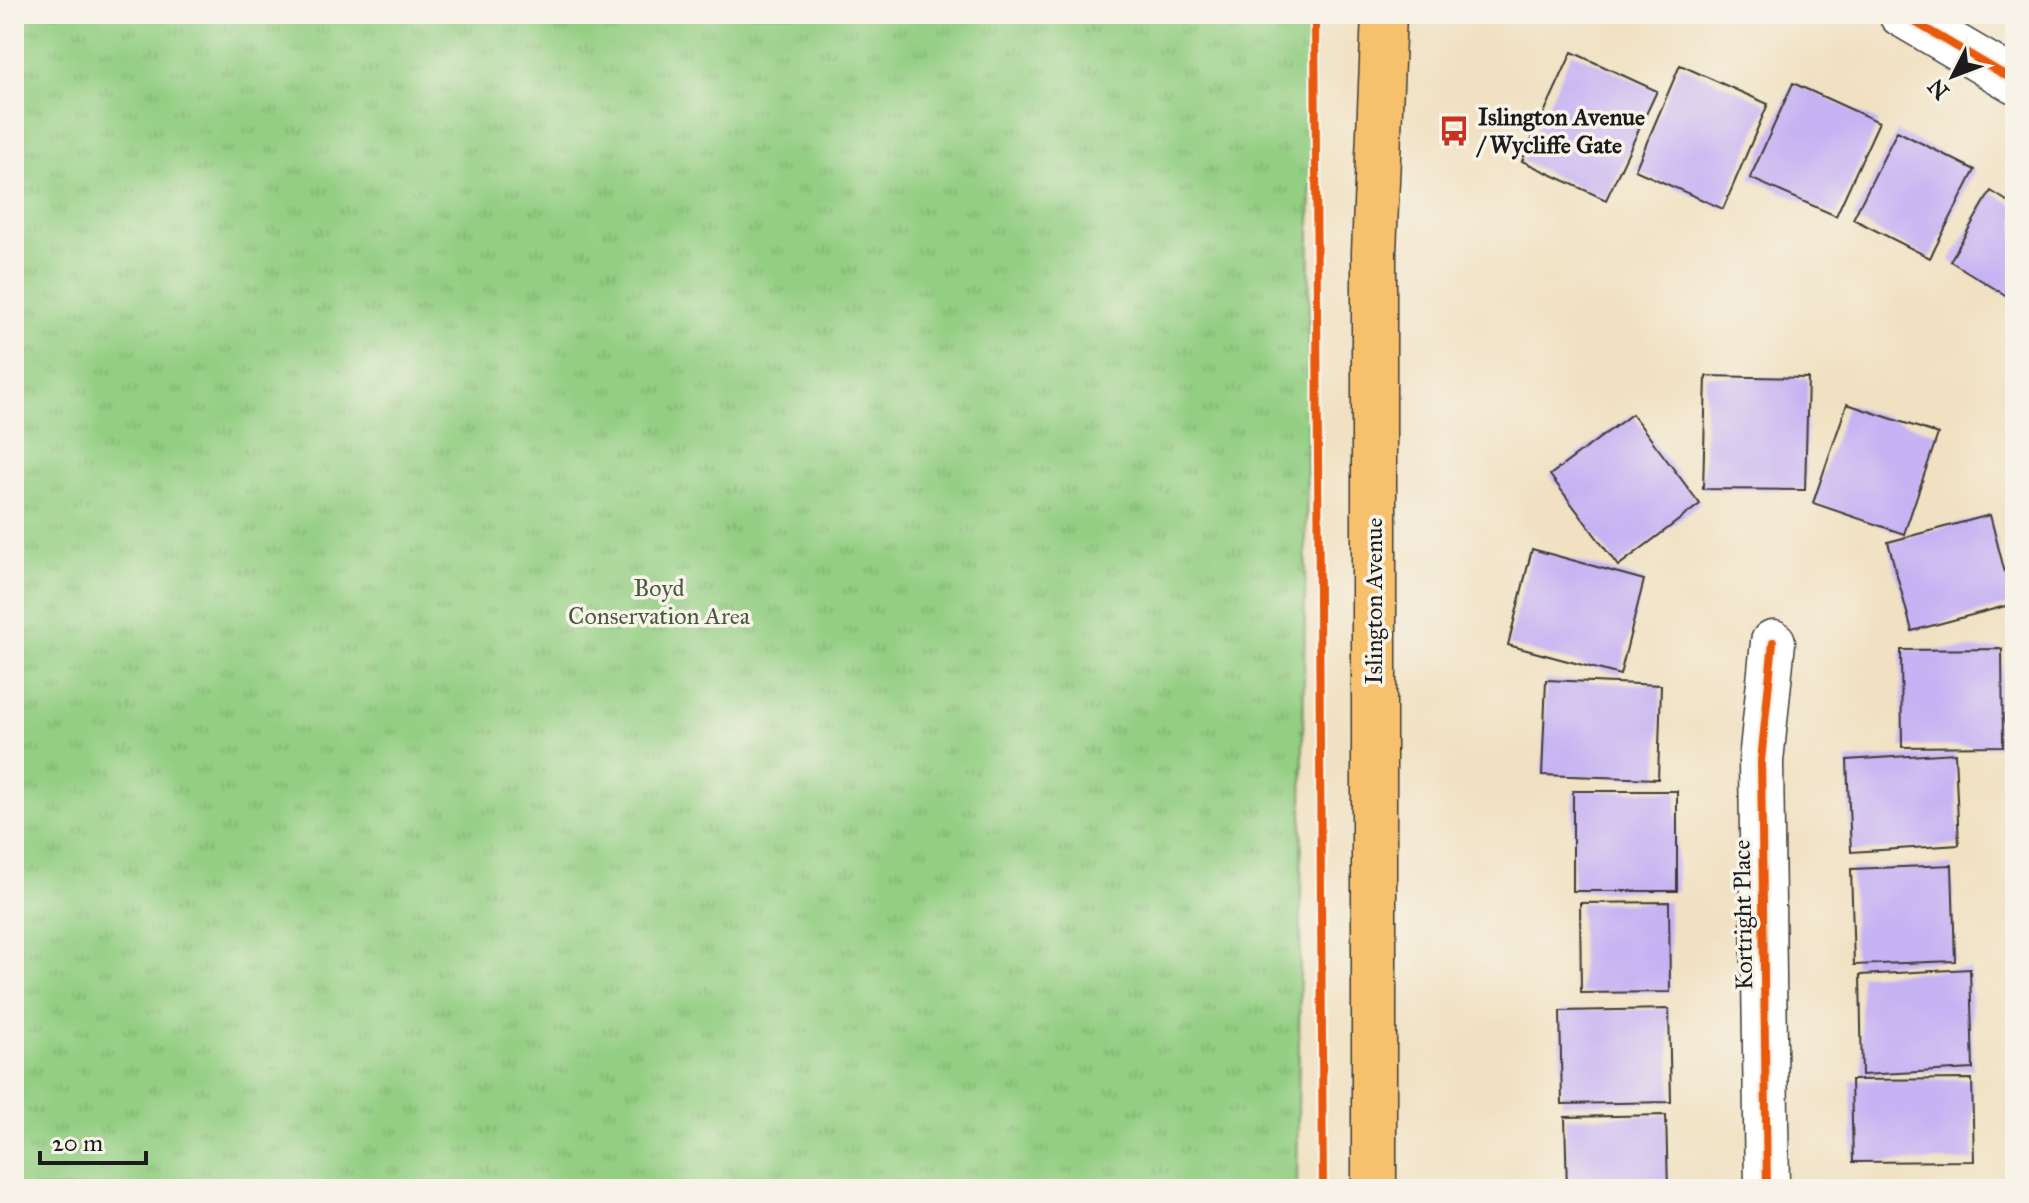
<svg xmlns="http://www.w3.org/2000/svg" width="2029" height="1203" viewBox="0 0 2029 1203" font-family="'IM FELL Great Primer',serif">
  <defs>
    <pattern id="park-tufts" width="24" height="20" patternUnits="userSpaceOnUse" patternTransform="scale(2)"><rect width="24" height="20" fill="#93ce82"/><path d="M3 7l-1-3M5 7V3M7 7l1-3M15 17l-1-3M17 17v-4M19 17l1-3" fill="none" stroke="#7eb070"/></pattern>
  </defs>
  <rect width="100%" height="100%" fill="#f7f3e8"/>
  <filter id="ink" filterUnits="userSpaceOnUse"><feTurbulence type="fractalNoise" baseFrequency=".0125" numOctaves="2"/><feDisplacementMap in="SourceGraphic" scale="16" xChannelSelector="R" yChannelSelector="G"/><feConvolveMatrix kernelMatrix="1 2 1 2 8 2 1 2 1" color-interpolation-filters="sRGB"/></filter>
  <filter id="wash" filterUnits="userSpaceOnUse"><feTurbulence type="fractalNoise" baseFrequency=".006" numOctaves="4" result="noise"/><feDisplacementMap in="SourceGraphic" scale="32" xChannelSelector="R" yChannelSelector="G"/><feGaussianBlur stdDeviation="1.8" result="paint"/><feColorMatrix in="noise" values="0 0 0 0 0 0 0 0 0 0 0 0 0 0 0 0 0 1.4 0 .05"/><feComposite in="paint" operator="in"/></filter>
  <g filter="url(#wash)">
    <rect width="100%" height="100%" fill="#f1e1c2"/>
    <path fill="url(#park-tufts)" stroke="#58754f" stroke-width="2" d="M14,14h1299l-16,1175h-1283z"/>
    <g id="blocks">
      <path fill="#c7b2f3" d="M1572,52l85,39 -51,109 -84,-39z
        M1680,65l88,39 -45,105 -88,-39z
        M1793,83l86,39 -43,94 -86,-38z
        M1897,131l78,39 -45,88 -77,-39z
        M1991,191l24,15v95l-65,-40z
        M1706,376l102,2 -3,112 -102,-1z
        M1847,404l91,30 -34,100 -91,-31z
        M1632,414l68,90 -82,62 -68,-91z
        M1990,515l23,89 -101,27 -24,-89z
        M1532,549l112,31 -24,95 -112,-30z
        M2002,649l1,97 -101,1 -1,-97z
        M1546,680l115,5 -3,94 -116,-4z
        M1955,753l4,92 -108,7 -4,-92z
        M1573,791h104v100h-104z
        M1952,865l3,96 -101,4 -3,-96z
        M1669,902l1,90 -89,1 -1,-90z
        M1970,969l3,100 -111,6 -2,-100z
        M1669,1009l2,93 -109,2 -2,-93z
        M1972,1079l2,82 -121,1 -2,-82z
        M1666,1115l2,74h-101l-2,-72z"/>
    </g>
  </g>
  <g filter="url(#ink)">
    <use href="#blocks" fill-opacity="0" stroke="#3c3a35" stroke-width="2"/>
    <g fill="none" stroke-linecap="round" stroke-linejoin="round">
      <g stroke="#3c3a35" stroke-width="47">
        <path id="minor" d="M1901,14l114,67
          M1767,1189l-6,-428 12,-119"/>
      </g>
      <g stroke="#3c3a35" stroke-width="47">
        <path id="major" d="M1374,1189v-937l10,-238"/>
      </g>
      <use href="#minor" stroke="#fff" stroke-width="44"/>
      <use href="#major" stroke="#f7c06c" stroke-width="44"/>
      <g stroke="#f7f3e8" stroke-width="13">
        <path id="cycleway" d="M1315,14l8,1175
          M1901,14l114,67
          M1767,1189l-6,-428 12,-119"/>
      </g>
      <use href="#cycleway" stroke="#e8590c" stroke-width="8"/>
    </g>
  </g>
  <defs>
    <g id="bus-bare" transform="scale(2.4)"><path d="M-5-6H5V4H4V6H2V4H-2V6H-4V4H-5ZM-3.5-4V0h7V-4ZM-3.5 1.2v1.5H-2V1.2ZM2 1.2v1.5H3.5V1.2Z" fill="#c8321e" stroke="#f7f3e8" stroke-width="2.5" paint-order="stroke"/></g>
  </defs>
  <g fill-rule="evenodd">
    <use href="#bus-bare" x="1454" y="131"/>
  </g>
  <g text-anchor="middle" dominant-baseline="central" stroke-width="7" stroke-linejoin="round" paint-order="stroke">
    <g font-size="24" font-weight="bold" fill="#1c1c1c" stroke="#f7f3e8" text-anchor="start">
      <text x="1478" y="117">Islington Avenue<tspan x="1478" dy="28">/ Wycliffe Gate</tspan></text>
    </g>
    <g font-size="24" fill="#465a40" stroke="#f7f3e8">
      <text x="659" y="588">Boyd<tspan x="659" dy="28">Conservation Area</tspan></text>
    </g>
    <g font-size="24" fill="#1c1c1c" stroke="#f7f3e8">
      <text transform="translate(1374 601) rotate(-90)">Islington Avenue</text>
      <text transform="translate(1743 915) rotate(-91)">Kortright Place</text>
    </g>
  </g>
  <rect width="2029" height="1203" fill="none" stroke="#f7f3e8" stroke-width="48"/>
  <g transform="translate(1953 76) rotate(228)" stroke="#f7f3e8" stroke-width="6" paint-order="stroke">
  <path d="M0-6L14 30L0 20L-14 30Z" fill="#1c1c1c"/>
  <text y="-12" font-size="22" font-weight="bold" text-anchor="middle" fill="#1c1c1c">N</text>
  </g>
  <path d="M40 1151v12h106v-12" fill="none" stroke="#1c1c1c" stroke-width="4"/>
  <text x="52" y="1151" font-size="24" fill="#1c1c1c" stroke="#f7f3e8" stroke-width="6" paint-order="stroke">20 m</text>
</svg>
